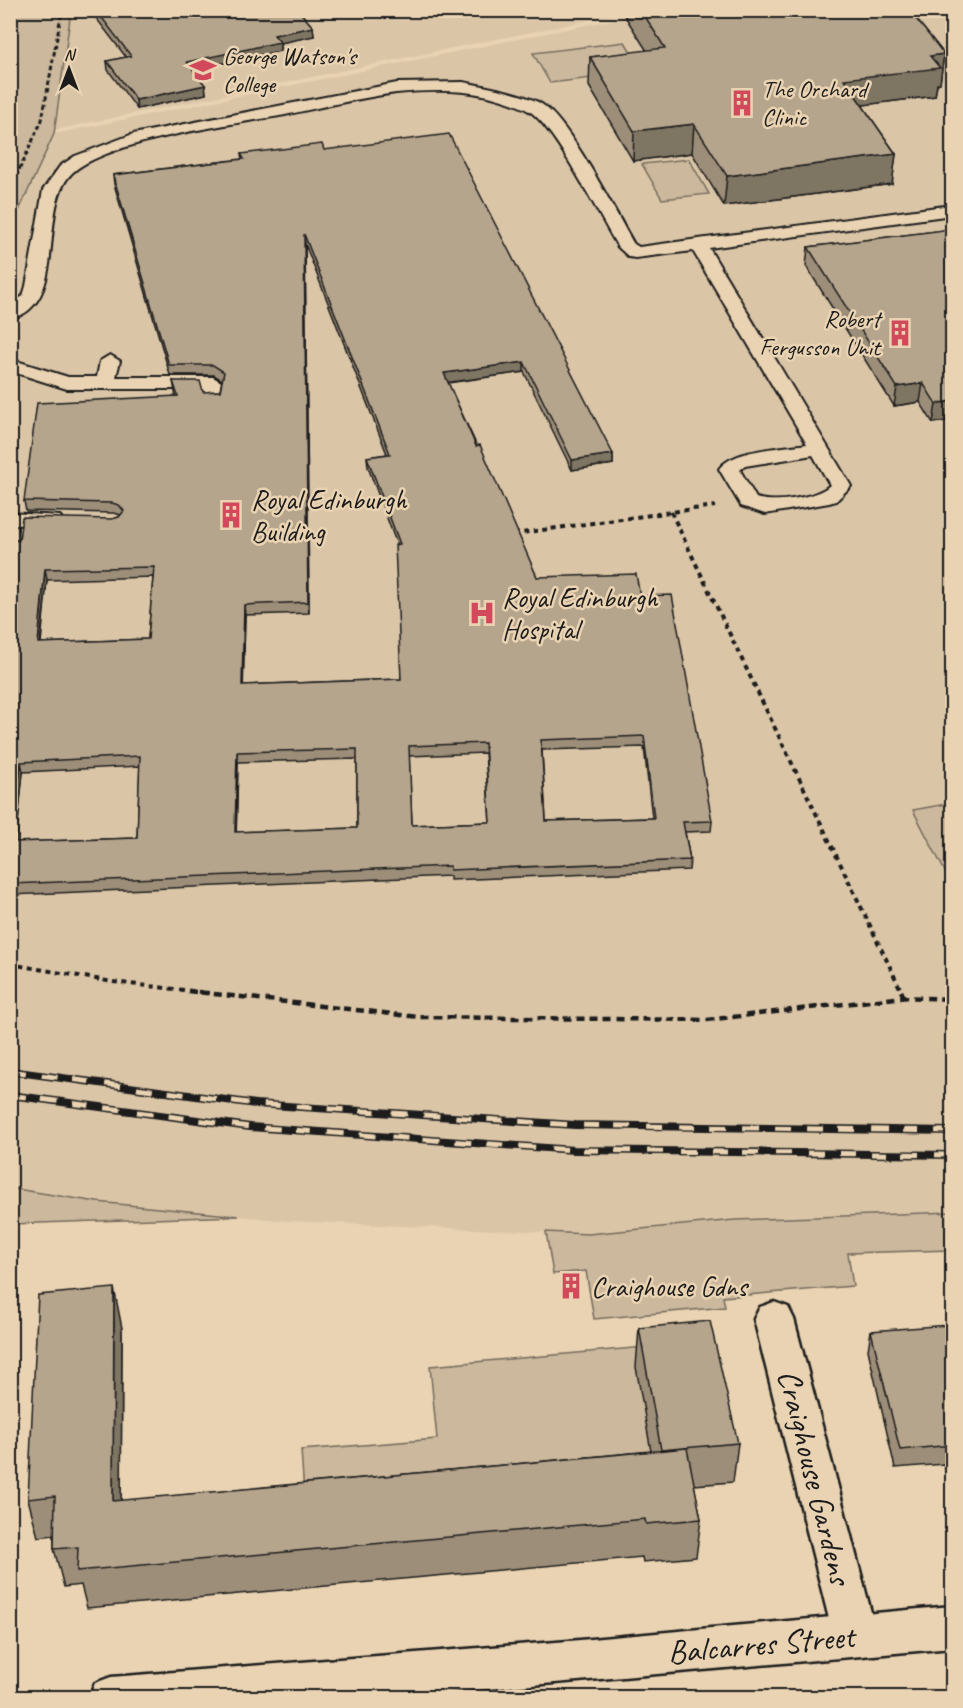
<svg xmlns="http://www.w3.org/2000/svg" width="963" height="1708" viewBox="0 0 963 1708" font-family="Caveat,sans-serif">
  <rect width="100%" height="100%" fill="#e9d3b2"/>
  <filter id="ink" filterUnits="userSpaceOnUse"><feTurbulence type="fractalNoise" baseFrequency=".0167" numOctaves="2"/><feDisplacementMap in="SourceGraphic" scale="12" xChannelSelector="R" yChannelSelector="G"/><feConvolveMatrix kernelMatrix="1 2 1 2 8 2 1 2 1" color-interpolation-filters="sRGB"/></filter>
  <g filter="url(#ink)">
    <path fill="#dac5a7" d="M71,11h562l-579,119z
      M655,11h297v1201l-217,8 -147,14 -299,-13 -192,-19 -86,-14 -1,-960 44,-94z"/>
    <path fill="#cbb89d" stroke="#746a5c" stroke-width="1.5" d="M11,10l60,1 -17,123 -43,94z
      M625,42l18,30 -93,11 -17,-30z
      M689,159l20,35 -47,5 -20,-35z
      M952,803v82l-39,-75z
      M10,1188l87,14 142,14 -228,8z
      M952,1212v38l-104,3 5,33 -130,11 2,10 -131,12 -8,-48 -33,3 -7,-42 42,2 147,-14z
      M701,1342l-43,147 -352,33 -5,-72 136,-11 -7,-73z"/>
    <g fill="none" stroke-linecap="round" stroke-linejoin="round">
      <g stroke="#1c1c1c" stroke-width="4">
        <path id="service" d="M463,82c20,4 64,12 80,23 29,21 71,105 91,139l5,3 313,-42v10l-243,33 142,238 -15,15 -7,2 -64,11 -24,-8 -22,-37c14,-20 64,-21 88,-25l-114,-193 -58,7 -6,-1 -11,-10c-17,-28 -64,-122 -89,-136 -17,-10 -45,-17 -65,-19 -21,-2 -47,-1 -68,1 -37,5 -74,14 -111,22 -51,9 -177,25 -213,58 -36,35 -1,132 -62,146v-14l13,-9 3,-10 17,-96 17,-24 15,-10 58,-22 264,-51zM813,455l17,30c-14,13 -56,19 -74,13l-16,-28 5,-4z
          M110,355l10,6 -4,16h97l10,6 -4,17h-14l-2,-11h-136l-57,-18v-12l58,18h29l3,-16z
          M10,513l50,3 3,4 -3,4 -50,1z"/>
      </g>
      <g stroke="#1c1c1c" stroke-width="5">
        <path id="minor" d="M774,1302l14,5 6,12 83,316 -6,15 -16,6 -16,-6 -6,-15 -79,-316 6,-12z"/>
      </g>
      <g stroke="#1c1c1c" stroke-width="5">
        <path id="tertiary" d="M952,1606v42l-566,50h-297l6,-15 16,-6 458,-36z"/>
      </g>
      <path stroke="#1c1c1c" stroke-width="3" stroke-dasharray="4.5 3" stroke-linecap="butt" d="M10,190l32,-70 20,-110"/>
      <path stroke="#1c1c1c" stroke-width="4" stroke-dasharray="5 4.5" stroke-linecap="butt" d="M671,512l231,480
        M514,534l201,-28
        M10,964l103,18 88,10"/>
      <path stroke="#1c1c1c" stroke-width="4.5" stroke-dasharray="8 5" stroke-linecap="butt" d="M188,991l231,26 288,3 197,-23 48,2
        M901,991l3,6"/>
      <use href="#service" fill="#e9d3b2" fill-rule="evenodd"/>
      <use href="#minor" fill="#e9d3b2" fill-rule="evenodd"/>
      <use href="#tertiary" fill="#e9d3b2" fill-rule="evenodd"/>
      <g stroke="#1c1c1c" stroke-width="8">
        <path id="rail" d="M10,1071l246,33 319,21 377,6
          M10,1095l240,32 324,23 378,5"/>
      </g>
      <use href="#rail" stroke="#e9d3b2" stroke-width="5" stroke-dasharray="16" stroke-linecap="butt"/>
    </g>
    <path fill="#9d8e79" stroke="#1c1c1c" stroke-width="1.5" fill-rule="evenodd" d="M90,10h208l15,17 1,9 -34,7v8l-87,19 12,15 1,9 -69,15 -29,-39 -1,-9 19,-4z
      M621,10h288l35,44 -4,29 -3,1 -2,12 -73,9 34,49 -4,30 -168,22 -32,-53 -59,8 -44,-75 1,-29 57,-6z
      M324,150l289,304v10l-41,6 -48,-98 -76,11 89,194 103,19 72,225 -1,10 -26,1 5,28 -1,10 -239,10v-4l-440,19 1,-354 8,-1 93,-21 7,-2 2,-2 -8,-2 -87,-2 -2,-10 152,-104 -3,-16 30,11 17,-1 2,-11 -8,-5h-44l-56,-191 -1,-9 129,-16 -1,-5zM305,244l82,210 -20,3 1,10 29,78 4,134 -158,6 2,-70 64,-2zM153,577l-5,62 -107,4 6,-63zM644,747l8,71 -106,3 -4,-71zM485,753l5,69 -78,3 -3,-69zM357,759v69l-121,4 2,-70zM140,766l-3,72 -121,4 7,-70z
      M952,229v191l-19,3 -13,-21 -26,4 -88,-140 2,-19z
      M122,1328l-1,173 530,-50 -15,-84 3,-39 99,115 -5,39 -39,3 7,34 -5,38 -53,5 -1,-5 -555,51 -6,-23 -17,2 -10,-38v-14l-16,2 -10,-38z
      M871,1331l81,11v158l-8,-36 -49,4 -27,-118z"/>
    <path fill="#7f7463" stroke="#1c1c1c" stroke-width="1.5" d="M313,27l1,9 -34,7v8l-93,20v-9l87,-27z
      M944,54l-4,29 -3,1 -2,12 -95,12 4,-29 86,-23z
      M205,85l1,9 -69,15 -1,-9z
      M694,124l-2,29 -59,8 1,-30z
      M896,154l-4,30 -168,22 3,-30z
      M304,234l1,10 4,369 -1,-11z
      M524,362v10l-80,11v-10z
      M923,383l-3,19 -26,4 3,-19z
      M952,401v19l-19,3 3,-19z
      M613,454v10l-41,6v-10z
      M45,569l2,11 -8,74 -1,-11z
      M244,605l1,10 -2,80 -1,-10z
      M237,752l1,10 -2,80 -1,-10z
      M21,762l2,10 -8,80 -2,-10z
      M114,1288l8,40 -1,211 -8,-38z"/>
    <path fill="#b6a58d" stroke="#1c1c1c" stroke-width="1.5" fill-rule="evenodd" d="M96,10h202l15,17 -39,8 6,7 -93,20 18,23 -69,15 -29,-39 24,-5z
      M641,10h268l35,44 -14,2 10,12 -96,11 52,75 -169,22 -33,-52 -60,7 -44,-74 75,-9z
      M449,134l164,320 -41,6 -48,-98 -80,11 32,73 4,-1 57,132 99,-3 4,22 32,-1 40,226 -29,1 7,38 -240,10v-4l-440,18 1,-343 8,-1 3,-23 90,2 7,-2 5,-6 -5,-6 -7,-2 -88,-2 13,-98 141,-7 -5,-15h27l3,11 17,-1 4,-19 -11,-7h-44l-56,-190 131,-16 -3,-5 81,-10 2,6zM304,234l86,220 -23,3 33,87 -5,1 6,134 -159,6 2,-80 64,-3zM154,567l-6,72 -110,4 7,-74zM644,736l10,82 -108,3 -5,-81zM485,743l5,79 -78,3 -3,-79zM357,749v79l-122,4 2,-80zM140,756l-3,82 -124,4 8,-80z
      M952,229v172l-16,3 -13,-21 -26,4 -89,-140z
      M114,1288l-1,213 574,-53 14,71 -55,5 -1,-5 -568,52 1,-24 -24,2 1,-53 -27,3 10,-204z
      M710,1321l28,122 -77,7 -22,-122z
      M948,1325l4,17v103l-52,5 -29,-119z
      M948,1446h4v16z"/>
  </g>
  <defs>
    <g id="school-bare" transform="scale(2.07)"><path d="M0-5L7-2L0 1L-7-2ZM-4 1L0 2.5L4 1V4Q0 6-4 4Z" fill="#d1495b" stroke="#e9d3b2" stroke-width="2.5" paint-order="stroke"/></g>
    <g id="building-bare" transform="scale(2.07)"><path d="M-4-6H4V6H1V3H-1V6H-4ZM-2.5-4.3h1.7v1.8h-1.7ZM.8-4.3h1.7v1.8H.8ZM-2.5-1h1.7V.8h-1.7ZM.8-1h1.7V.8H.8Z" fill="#d1495b" stroke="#e9d3b2" stroke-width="2.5" paint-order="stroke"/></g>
    <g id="hospital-bare" transform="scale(2.07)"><path d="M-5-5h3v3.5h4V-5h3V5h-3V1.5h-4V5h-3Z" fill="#d1495b" stroke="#e9d3b2" stroke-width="2.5" paint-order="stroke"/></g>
  </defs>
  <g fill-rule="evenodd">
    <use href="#school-bare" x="203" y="70"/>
    <use href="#building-bare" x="742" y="103"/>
    <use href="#building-bare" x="900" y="333"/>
    <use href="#building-bare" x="231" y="515"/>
    <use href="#hospital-bare" x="482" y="613"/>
    <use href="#building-bare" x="571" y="1286"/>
  </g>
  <g text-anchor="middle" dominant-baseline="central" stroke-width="5" stroke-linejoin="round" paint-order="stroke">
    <g font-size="24" fill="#1c1c1c" stroke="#e9d3b2" text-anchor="start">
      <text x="223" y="56">George Watson's<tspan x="223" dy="28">College</tspan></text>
      <text x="762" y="89">The Orchard<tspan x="762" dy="28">Clinic</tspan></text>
      <text x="880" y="319" text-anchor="end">Robert<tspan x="880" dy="28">Fergusson Unit</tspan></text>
    </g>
    <g font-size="28" fill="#1c1c1c" stroke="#e9d3b2" text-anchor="start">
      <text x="251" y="499">Royal Edinburgh<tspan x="251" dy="32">Building</tspan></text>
      <text x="502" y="597">Royal Edinburgh<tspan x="502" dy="32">Hospital</tspan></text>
      <text x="591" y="1286">Craighouse Gdns</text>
    </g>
    <g font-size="33" fill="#1c1c1c" stroke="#e9d3b2">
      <text transform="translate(815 1477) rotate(76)">Craighouse Gardens</text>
      <text transform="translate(761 1644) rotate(-5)">Balcarres Street</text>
    </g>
  </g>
  <rect width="963" height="1708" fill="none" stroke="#e9d3b2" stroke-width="36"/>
  <rect x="18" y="18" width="927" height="1672" fill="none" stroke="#1c1c1c" stroke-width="2" filter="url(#ink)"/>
  <g transform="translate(69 69)" stroke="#e9d3b2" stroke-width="4.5" paint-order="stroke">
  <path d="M0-4.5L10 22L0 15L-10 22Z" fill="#1c1c1c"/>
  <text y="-9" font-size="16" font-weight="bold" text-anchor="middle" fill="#1c1c1c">N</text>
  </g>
</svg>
